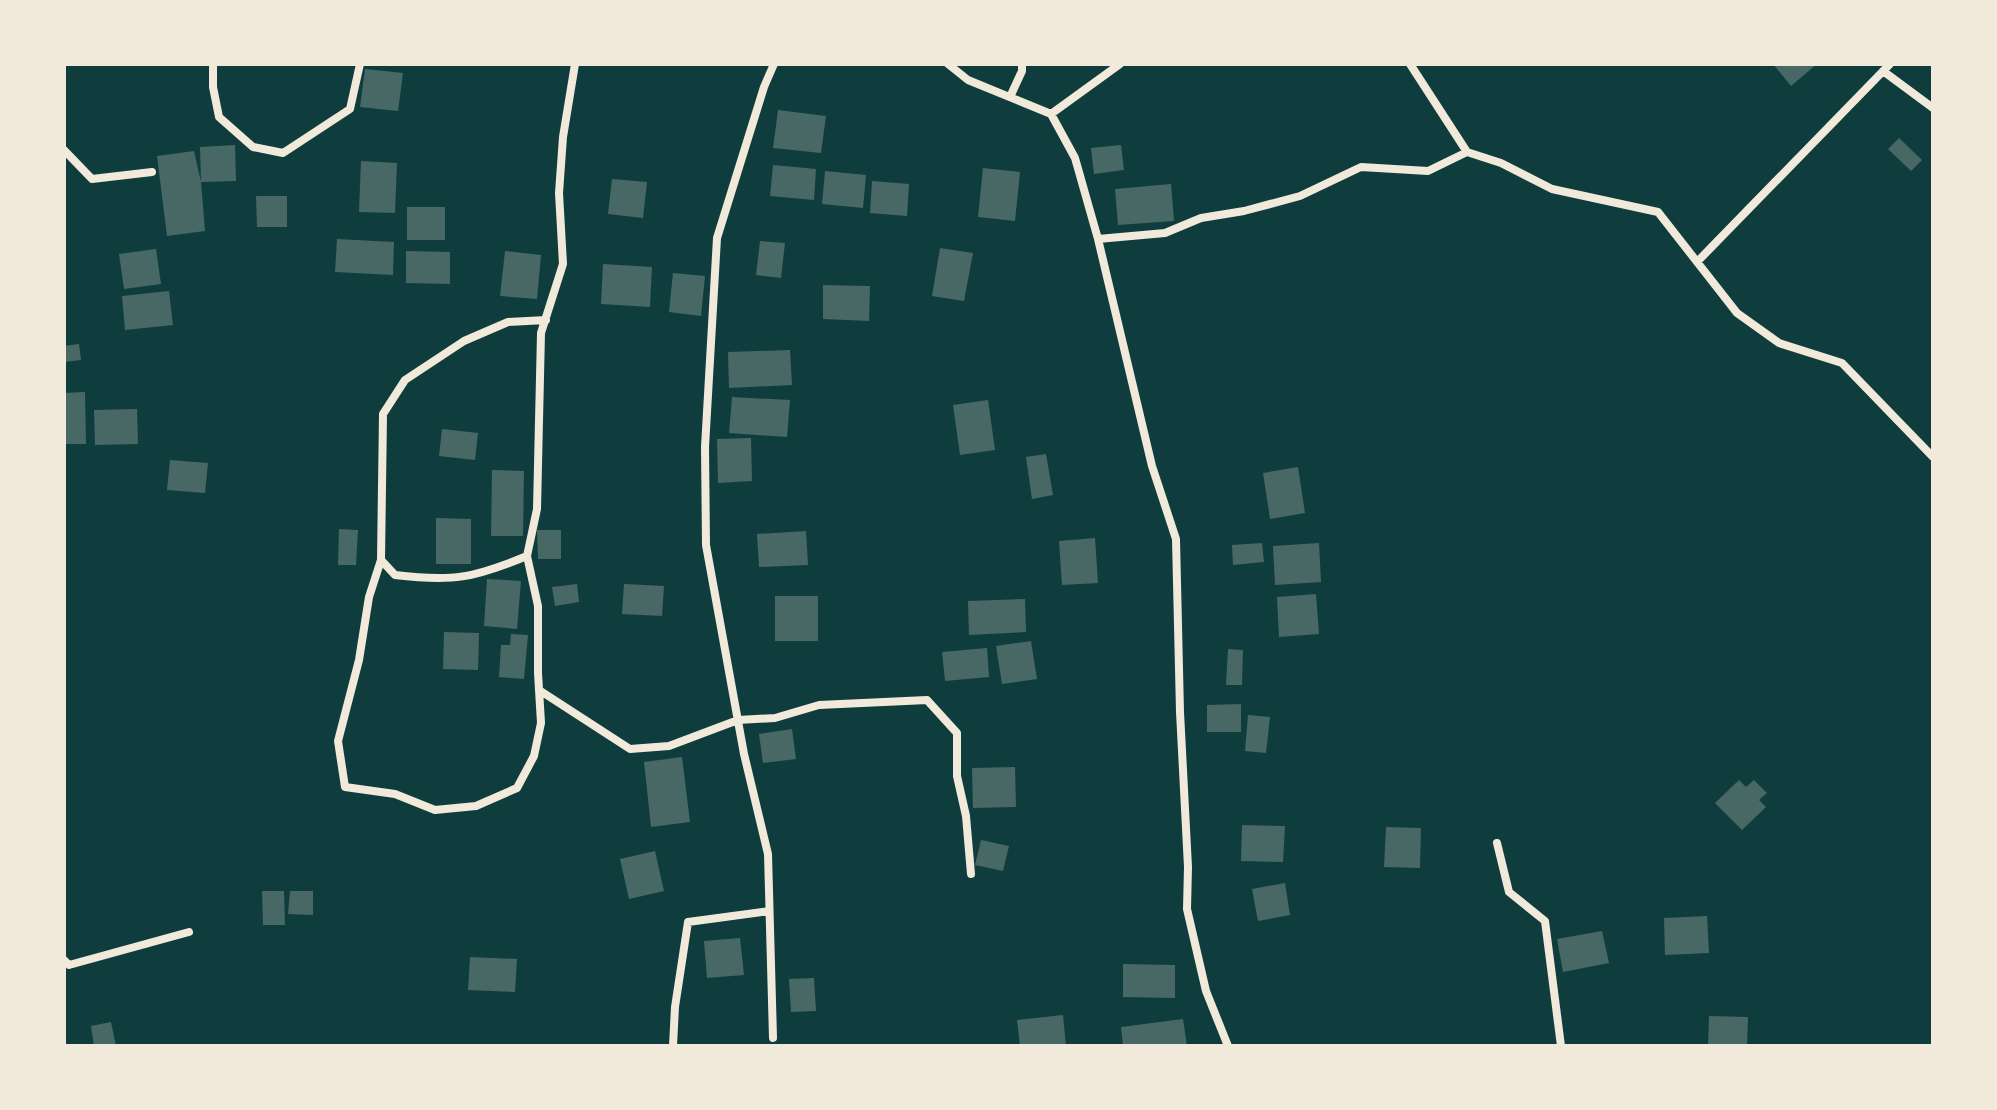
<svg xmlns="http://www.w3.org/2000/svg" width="1997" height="1110" viewBox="0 0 1997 1110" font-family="Rubik,sans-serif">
  <rect width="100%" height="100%" fill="#0f3d3e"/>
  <path fill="#486865" d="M1773,64h44l-26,22z
    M365,69l38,4 -5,38 -38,-4z
    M778,110l48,6 -5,37 -48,-5z
    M1899,138l23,22 -11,11 -23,-22z
    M235,145l1,36 -35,1 -1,-35z
    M1121,145l3,25 -30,4 -3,-26z
    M194,151l7,31 4,49 -38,5 -10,-80z
    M361,161l36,2 -2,50 -36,-1z
    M773,165l43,4 -2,31 -44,-4z
    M983,168l37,4 -5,49 -37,-4z
    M825,171l41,4 -3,33 -41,-4z
    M612,179l35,3 -4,36 -35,-4z
    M872,181l37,3 -2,32 -37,-3z
    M1171,184l3,37 -56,4 -3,-36z
    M256,196h31v31h-30z
    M407,207h38v33h-38z
    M337,239l57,3 -1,33 -58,-3z
    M760,241l25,2 -4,35 -25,-3z
    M940,248l33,5 -9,48 -32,-5z
    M156,249l5,35 -37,5 -5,-35z
    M406,251l44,1v32l-44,-1z
    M505,251l36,4 -4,44 -37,-3z
    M603,264l49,3 -2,40 -49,-3z
    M673,273l32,3 -4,40 -32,-4z
    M823,285l47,1 -1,35 -46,-2z
    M169,291l4,34 -48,5 -3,-34z
    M79,344l2,16 -17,2v-16z
    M790,350l2,35 -63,3 -1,-36z
    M85,392l1,52h-22v-51z
    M732,397l58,3 -3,37 -58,-4z
    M988,400l7,50 -35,5 -7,-50z
    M137,409l1,35 -43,1 -1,-35z
    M442,429l36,4 -3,27 -36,-4z
    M751,438l1,43 -34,2 -1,-44z
    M1046,454l7,41 -21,4 -6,-42z
    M170,460l38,3 -3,30 -38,-3z
    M1298,467l7,46 -35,6 -7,-46z
    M492,470l32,1 -1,65h-32z
    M436,518l35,1v45h-35z
    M339,529l19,1 -2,35h-18z
    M537,530h24v29h-23z
    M806,531l2,34 -49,2 -2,-33z
    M1095,538l3,45 -36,2 -3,-44z
    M1262,543l2,19 -31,3 -1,-20z
    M1319,543l2,39 -46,3 -2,-39z
    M487,579l34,2 -4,48 -33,-3z
    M577,584l2,18 -24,4 -3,-19z
    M624,584l40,2 -2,30 -40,-2z
    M1316,594l3,40 -40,3 -2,-40z
    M775,596h43v45h-43z
    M1025,599l1,33 -57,3 -1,-34z
    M444,632l35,1 -1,37 -35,-1z
    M511,634l17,1 -4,44 -25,-2 2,-32h9z
    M1031,641l6,38 -35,5 -6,-38z
    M987,648l2,29 -44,4 -3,-29z
    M1228,649l15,1 -1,35h-16z
    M1241,704v28h-34v-27z
    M1248,715l22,2 -4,36 -21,-2z
    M792,729l4,30 -33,4 -4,-29z
    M682,757l8,65 -39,5 -7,-65z
    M1015,767l1,40 -43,1 -1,-40z
    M1739,780l7,7 8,-7 13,13 -8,7 7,7 -24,23 -27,-27z
    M1242,825l43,1 -2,36 -42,-1z
    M1386,827l35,1 -1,40 -36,-1z
    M981,840l28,6 -6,25 -28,-6z
    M655,851l9,40 -35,8 -9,-40z
    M1285,883l5,32 -32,6 -6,-32z
    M262,891h22l1,34h-22z
    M290,891h23v24l-25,-1z
    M1707,916l2,37 -44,2 -1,-37z
    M1602,931l7,32 -46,9 -6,-33z
    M740,938l4,37 -37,3 -3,-37z
    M470,957l47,2 -2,33 -47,-2z
    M1123,964l52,1v33l-52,-1z
    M814,978l2,33 -25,1 -2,-33z
    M1063,1015l3,31h-46l-3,-26z
    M1709,1016l39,1 -1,29h-39z
    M1183,1019l4,27h-64l-2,-19z
    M111,1022l5,24h-22l-3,-20z"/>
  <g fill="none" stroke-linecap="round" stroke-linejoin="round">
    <path stroke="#f1e9da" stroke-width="8" d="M213,64v23l6,30 34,30 30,6 67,-44 10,-45
      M948,64l20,16 83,34 24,44 23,81 54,227 24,73 4,173 8,155 -1,42 19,82 22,55
      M1410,64l57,88
      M1883,71l50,37
      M1010,97l12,-26v-7
      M1051,114l69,-50
      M64,150l28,29 60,-7
      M1098,239l67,-6 36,-15 43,-7 56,-15 61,-29 67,4 39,-19 34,11 51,26 106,23 79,101 42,30 63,20 91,94
      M1697,262l193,-198
      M546,320l-38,2 -44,19 -59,39 -22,34 -2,146 14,15c58,7 78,3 132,-19l10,-47 4,-176 22,-69 -4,-71 4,-56 12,-73
      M381,560l-12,37 -10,63 -21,81 7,46 50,7 40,16 41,-4 41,-18 17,-32 7,-33 -3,-50v-67l-11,-50
      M539,690l91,59 39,-3 69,-26 37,-2 44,-13 108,-5 30,33v43l9,40 5,58
      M1497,843l12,49 36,29 16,125
      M64,960l5,5 120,-33
      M773,1038l-5,-184 -24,-100 -38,-209 -1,-98 12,-209 47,-151 10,-23
      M673,1046l2,-39 13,-85 81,-11"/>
  </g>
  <rect width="1997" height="1110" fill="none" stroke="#f1e9da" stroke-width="132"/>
</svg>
